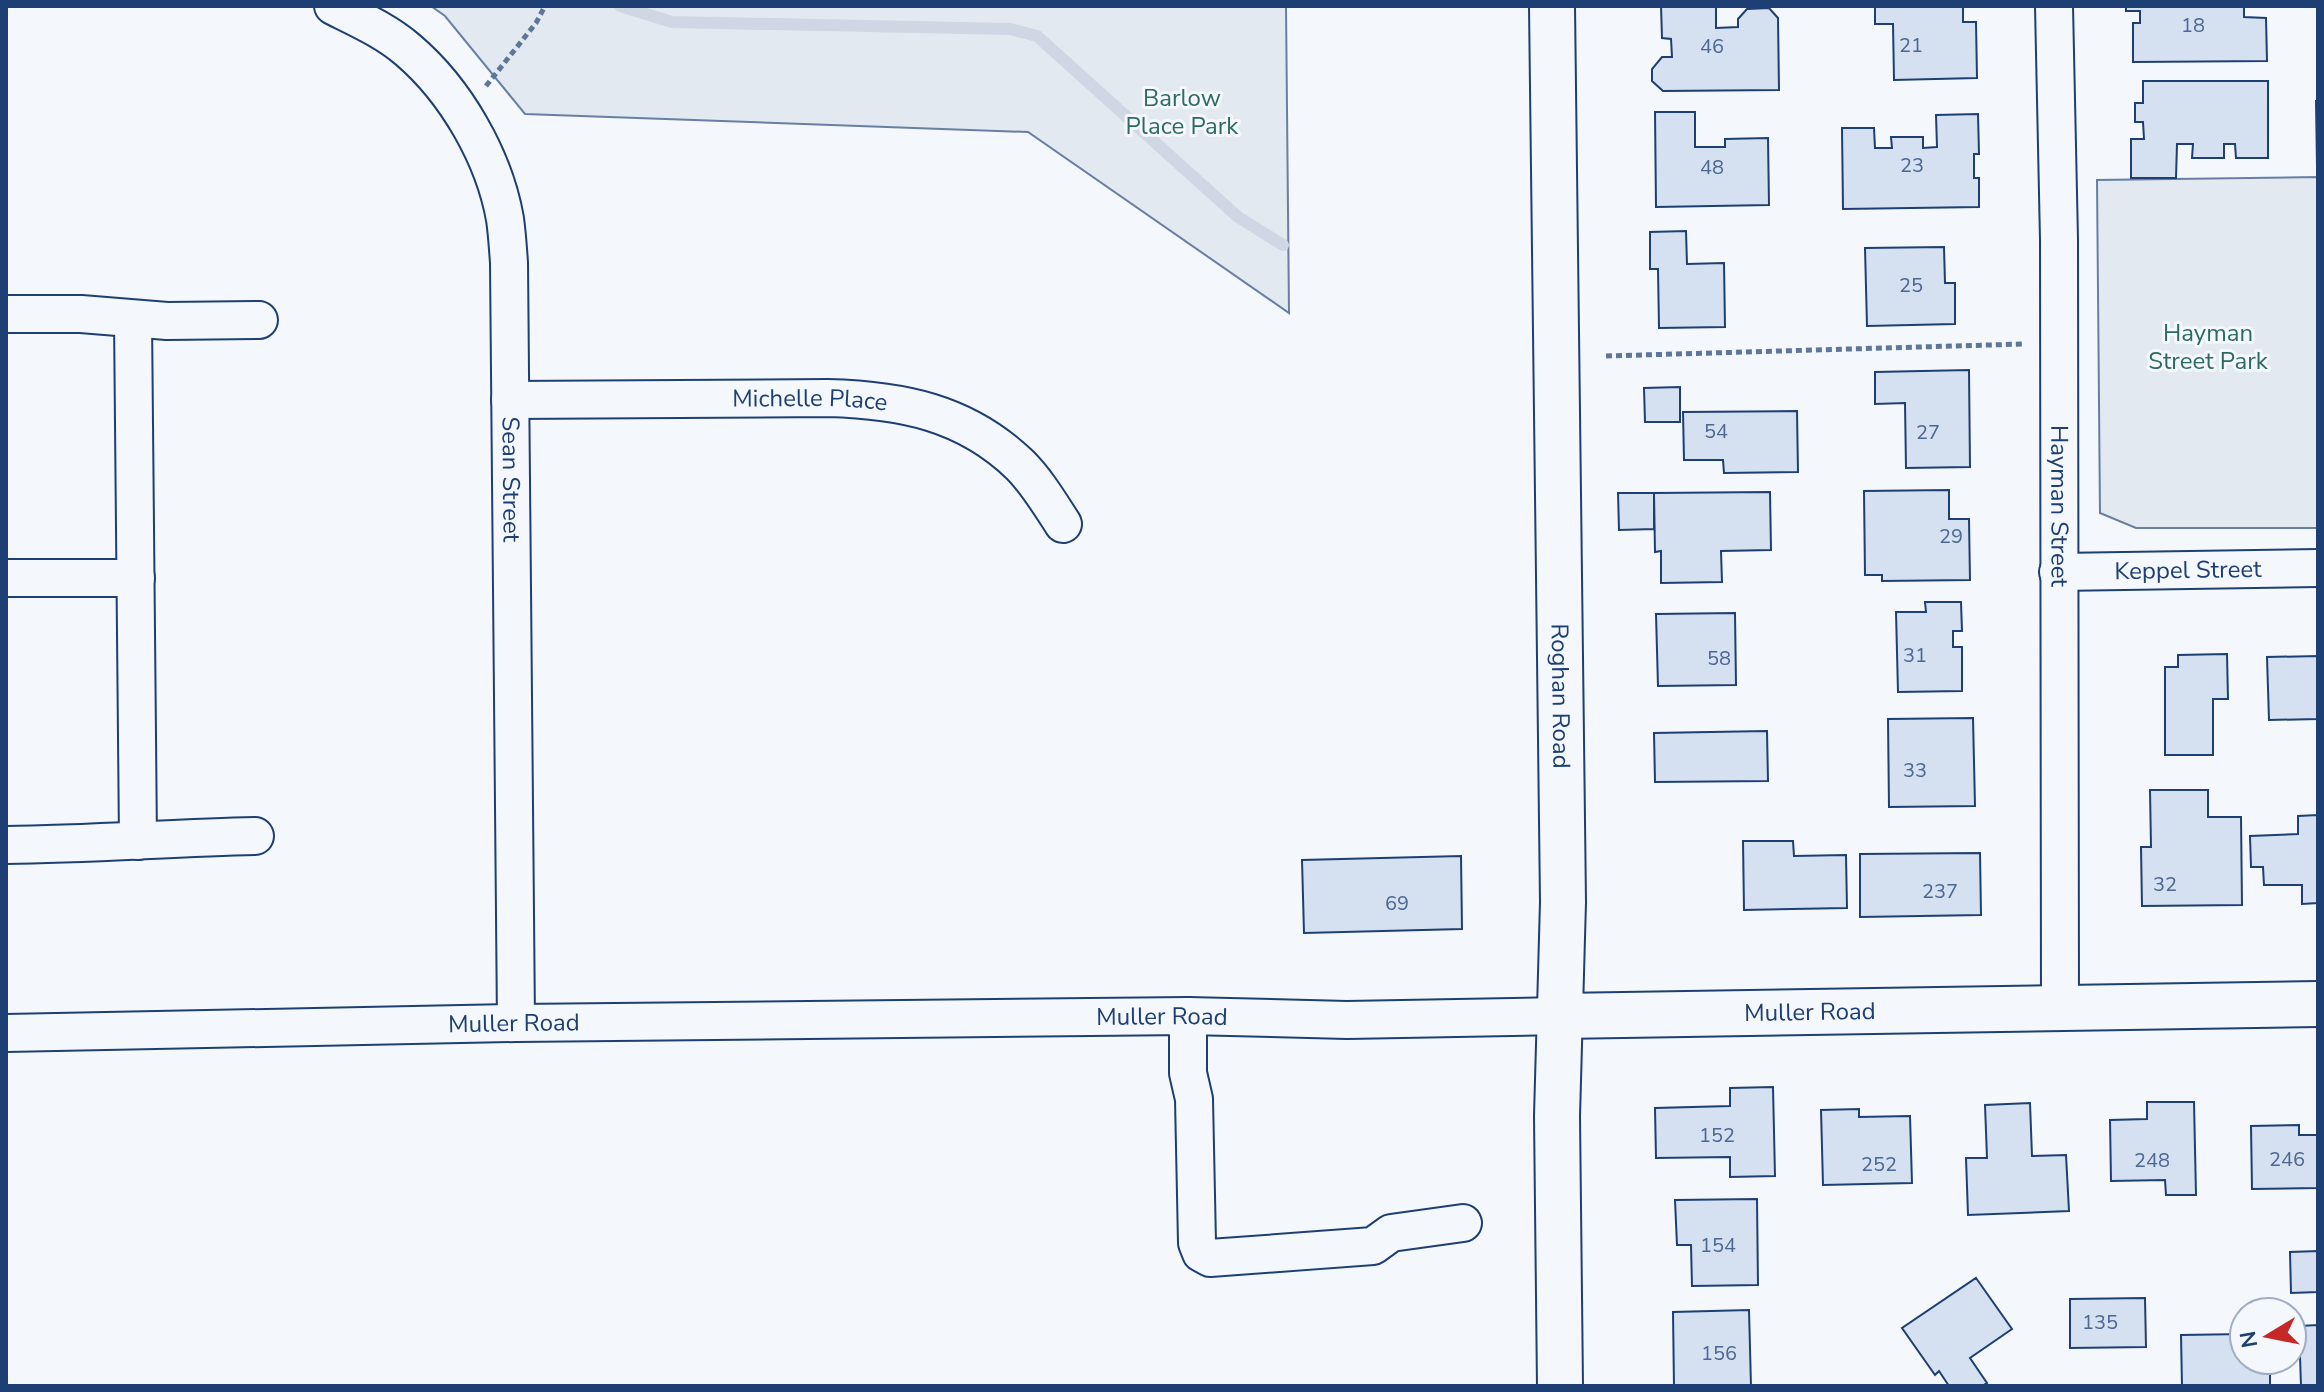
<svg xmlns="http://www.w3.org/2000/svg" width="2324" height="1392" viewBox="0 0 2324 1392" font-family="'Nunito Sans',sans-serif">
  <rect width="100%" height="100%" fill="#f4f7fb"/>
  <path fill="#e3e9f0" stroke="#687fa3" stroke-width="2" d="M431,6h855l3,307 -261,-181 -503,-18 -80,-98z
    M2318,177v351h-182l-36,-15 -3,-333z"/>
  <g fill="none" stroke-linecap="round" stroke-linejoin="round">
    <path stroke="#cfd7e4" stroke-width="12" d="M620,6l52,16 338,7 27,7 201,181 45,28"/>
  </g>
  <path fill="#d5e0f0" stroke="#1d3f73" stroke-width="2" d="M1661,6h55v22l22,-1v-8l9,-10 22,-1 9,10 1,72 -116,1 -11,-10v-12l10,-12h10l-1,-18 -9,-1z
    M1875,6h88v16h13l1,56 -83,2 -1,-56h-18z
    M2126,6h118v11l22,1 1,43 -134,1v-39h7v-12h-14z
    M2143,81h125v77h-32l-1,-14h-11v14h-32l1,-14h-16l-1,34h-45v-39h13l-1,-17h-8v-19h8z
    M2316,101h2v65h-1z
    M1655,112h40v35h30v-8l43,-1 1,67 -113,2z
    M1978,114l1,40h-5v24h5v29l-136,2 -1,-81h32l1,20h17l-1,-11h32v11l14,-1 -1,-32z
    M1686,231l1,33 37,-1 1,64 -66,1 -1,-59h-8v-37z
    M1944,247l1,36h10v41l-88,2 -2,-78z
    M1969,370l1,97 -64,1 -1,-65 -30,1v-32z
    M1680,387v35h-35l-1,-34z
    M1797,411l1,61 -74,1 -1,-13h-39l-1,-48z
    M1949,490v29h20l1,61 -88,1v-6h-17l-1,-84z
    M1770,492l1,58 -50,1 1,31 -61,1v-32l-6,1 -1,-59z
    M1618,493h36v36l-35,1z
    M1925,602h36l1,29h-9v16h9v44l-64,1 -2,-80h30z
    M1735,613l1,72 -78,1 -2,-72z
    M2227,654l1,45h-15v56h-48v-88h13v-12z
    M2318,656v63l-49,1 -2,-63z
    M1973,718l2,88 -86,1 -1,-88z
    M1767,731l1,50 -113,1 -1,-49z
    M2150,790h58v27h33l1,88 -100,1 -1,-59h10z
    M2318,815v88l-16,1v-19h-38l-1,-18h-12l-1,-31 48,-2v-18z
    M1743,841h50l1,15 52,-1 1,53 -103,2z
    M1980,853l1,62 -121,2v-63z
    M1461,856l1,73 -158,4 -2,-73z
    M1773,1087l2,89 -45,1v-20l-74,1 -1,-50 75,-2v-18z
    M2147,1102h47l2,93h-30l-1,-15 -54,1 -1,-61 37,-1z
    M2030,1103l2,53 34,-1 3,56 -101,4 -2,-57h21l-2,-53z
    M1859,1109v8l51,-1 2,67 -89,2 -2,-75z
    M2299,1125v10h19v53l-66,1 -1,-63z
    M1757,1199l1,86 -66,1 -1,-41h-14l-2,-45z
    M2318,1251v41l-27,1 -1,-41z
    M1976,1278l36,51 -42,29 17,25 -5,3h-33l-10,-15 -4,4 -33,-47z
    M2145,1298l1,49 -76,1v-49z
    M1749,1310l2,76h-77l-1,-74z
    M2318,1325v61h-17l-2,-60z
    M2244,1334v26h26v25l-88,1 -1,-51z"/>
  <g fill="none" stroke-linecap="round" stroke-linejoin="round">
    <g stroke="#1d3f73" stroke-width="40">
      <g id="minor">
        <path id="s1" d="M333,6c26,13 53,25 75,44 48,41 86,107 97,169 2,14 3,29 4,44l7,760"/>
        <path id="s2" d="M2054,6l5,234 1,768"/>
        <path d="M6,314h75l86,7 92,-1"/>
        <path d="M133,319l5,522"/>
        <path id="s3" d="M510,400l318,-2c73,2 137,14 192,67 17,17 30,39 43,59"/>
        <path id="s4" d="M2058,572l260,-4"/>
        <path d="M6,578h130"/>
        <path d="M6,845c83,-1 166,-7 249,-9"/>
        <path d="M1188,1016v57l6,26 3,144 4,10 9,5 163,-12 18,-13 72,-10"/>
        <path id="s5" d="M6,1033l510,-10 672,-7 159,4 213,-4"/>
      </g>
    </g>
    <g stroke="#1d3f73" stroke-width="48">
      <g id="tertiary">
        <path id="s6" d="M1560,1016l758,-12"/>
      </g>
    </g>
    <g stroke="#1d3f73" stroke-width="48">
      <g id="secondary">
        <path id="s7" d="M1552,6l11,896 -6,214 3,270"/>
      </g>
    </g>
    <path stroke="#5e769c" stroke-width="5" stroke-dasharray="6 4" stroke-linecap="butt" d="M486,86l50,-63 9,-17
      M1606,356l418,-12"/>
    <use href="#minor" stroke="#f4f7fb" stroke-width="36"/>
    <use href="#tertiary" stroke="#f4f7fb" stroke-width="44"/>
    <use href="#secondary" stroke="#f4f7fb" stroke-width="44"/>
  </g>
  <g text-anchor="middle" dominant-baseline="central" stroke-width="6" stroke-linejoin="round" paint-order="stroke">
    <g font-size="20" fill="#4b6792">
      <text x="2193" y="25">18</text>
      <text x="1911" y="45">21</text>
      <text x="1712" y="46">46</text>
      <text x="1912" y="165">23</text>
      <text x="1712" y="167">48</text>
      <text x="1911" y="285">25</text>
      <text x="1716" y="431">54</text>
      <text x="1928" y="432">27</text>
      <text x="1951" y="536">29</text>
      <text x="1915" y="655">31</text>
      <text x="1719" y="658">58</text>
      <text x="1915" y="770">33</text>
      <text x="2165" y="884">32</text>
      <text x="1940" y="891">237</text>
      <text x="1397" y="903">69</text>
      <text x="1717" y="1135">152</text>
      <text x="2287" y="1159">246</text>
      <text x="2152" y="1160">248</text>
      <text x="1879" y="1164">252</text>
      <text x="1718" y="1245">154</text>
      <text x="2100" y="1322">135</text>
      <text x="1719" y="1353">156</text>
    </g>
    <g font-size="24" fill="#2c6c60" stroke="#f4f7fb">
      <text x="1182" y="98">Barlow<tspan x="1182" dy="28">Place Park</tspan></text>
      <text x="2208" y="333">Hayman<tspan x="2208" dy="28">Street Park</tspan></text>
    </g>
    <g font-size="24" fill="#1d3f73" stroke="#f4f7fb">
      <text stroke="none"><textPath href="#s3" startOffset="300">Michelle Place</textPath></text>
      <text stroke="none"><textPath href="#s1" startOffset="546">Sean Street</textPath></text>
      <text stroke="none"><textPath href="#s2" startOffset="500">Hayman Street</textPath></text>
      <text stroke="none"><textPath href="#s4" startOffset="130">Keppel Street</textPath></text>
      <text stroke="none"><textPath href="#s7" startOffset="690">Roghan Road</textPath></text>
      <text stroke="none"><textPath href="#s6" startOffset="250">Muller Road</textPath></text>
      <text stroke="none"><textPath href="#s5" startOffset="1156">Muller Road</textPath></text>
      <text stroke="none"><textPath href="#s5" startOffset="508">Muller Road</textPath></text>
    </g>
  </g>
  <rect width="2324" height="1392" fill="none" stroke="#1d3f73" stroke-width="16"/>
  <g transform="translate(2268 1336) rotate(260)"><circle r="38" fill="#f4f7fb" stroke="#9eadc5" stroke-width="2"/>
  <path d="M0-6L14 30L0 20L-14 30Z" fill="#c62828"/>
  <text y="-12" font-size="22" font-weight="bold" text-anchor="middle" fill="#1d3f73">N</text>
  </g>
</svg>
